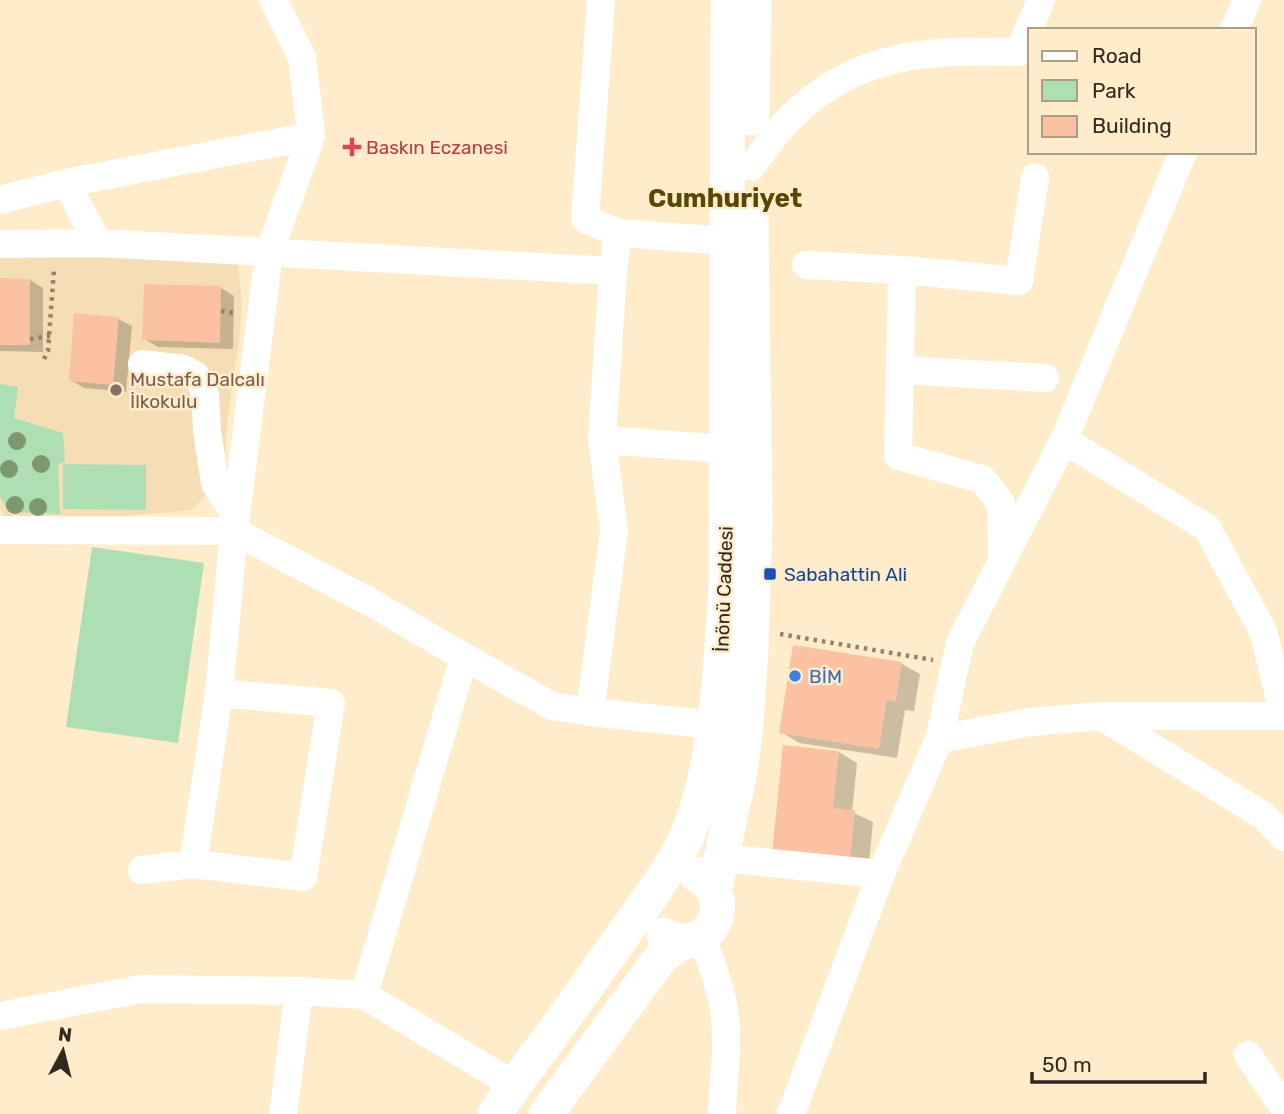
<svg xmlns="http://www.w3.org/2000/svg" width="1284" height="1114" viewBox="0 0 1284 1114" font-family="Rubik,sans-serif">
  <rect width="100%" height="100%" fill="#ffecca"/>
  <path fill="#f5deb5" d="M0,254l237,4 5,43 -3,40 -11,74 -4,51 -9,18 -23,26 -79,7 -108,2 -5,-11z"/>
  <path fill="#aedeb3" d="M0,384l18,3 -4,31 49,15 2,28 -7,4 2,49 -52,-2 -8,-16z
    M63,464l83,1v45l-83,-1z
    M92,547l112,16 -26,180 -112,-16z"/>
  <path fill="#0003" d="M0,280h30l13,8v64l-43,-1z
    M221,288l13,8 -1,53 -75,-2 -14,-8z
    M118,319l14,7 -6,66 -42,-4 -13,-8z
    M795,647l107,17 18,10 -6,37 -9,-1 -8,48 -98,-15 -18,-11z
    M785,747l54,5 18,11 -5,49 21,10 -5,50 -76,-8z"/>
  <path fill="#fac1a3" d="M0,278l30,1v66h-30z
    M144,284l77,2 -1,57 -78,-3z
    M74,313l45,4 -6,68 -44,-4z
    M793,645l109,17 -6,40 -9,-2 -8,49 -100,-16z
    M783,745l56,6 -6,57 22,2 -5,52 -78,-8z"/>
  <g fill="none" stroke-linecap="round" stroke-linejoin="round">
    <path stroke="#91846d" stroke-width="4.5" stroke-dasharray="3.5 5" stroke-linecap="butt" d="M221,311l13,2 1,3
      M30,339l20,-3
      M44,359l4,-8 6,-82
      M780,634l153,26"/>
    <path stroke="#fff" stroke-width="28" d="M273,0l29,57 9,79 -42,117 -35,278 136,71 94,55 88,49 38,6 124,13 19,1
      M1234,30l13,-30
      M751,167c12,-16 24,-33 37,-47 68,-69 141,-70 231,-68l22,-52
      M66,183l32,60
      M0,200l66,-17 245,-47
      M618,233l110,8
      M0,244l98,-1 515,28
      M806,265l96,5 117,11 16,-104
      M902,270l-4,186 84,23 19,24 1,54
      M142,364l42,5 11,6 7,10 3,10 2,35 8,54 21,31
      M900,370l145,8
      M602,440l125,9
      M1064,440l143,88 56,103 21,85
      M0,530l234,1 -15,162 -26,171
      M590,712l24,-182 -12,-90 11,-169 5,-38 -33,-14 16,-219
      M1101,716l163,100 20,21
      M939,739l91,-17 71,-6h183
      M721,858l160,16
      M142,870l51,-6 110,13 28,-174 -112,-10
      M702,936c8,24 18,49 22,74 5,34 -1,70 -2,104
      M364,995l100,-338
      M0,1016l141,-27 158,2 65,4 150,90
      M1248,1055l36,53
      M283,1114l16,-123
      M791,1114l90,-240 58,-135 21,-96 104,-203 119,-288"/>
    <path stroke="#fff" stroke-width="35" d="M752,118l2,-118
      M714,891l26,-120 6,-45 5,-79 4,-126 -4,-302
      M664,935c41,26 78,-35 33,-60
      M495,1114c18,-29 39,-55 59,-82 25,-35 50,-70 74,-104 23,-33 54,-72 66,-110 24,-74 27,-155 32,-232l2,-586
      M546,1114l116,-158 22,-15"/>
  </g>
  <g fill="#7f976f">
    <circle cx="17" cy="441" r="9"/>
    <circle cx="41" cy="464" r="9"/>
    <circle cx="9" cy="469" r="9"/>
    <circle cx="15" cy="505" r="9"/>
    <circle cx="38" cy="507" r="9"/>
  </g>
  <path fill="#e0444e" stroke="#ffecca" stroke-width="2.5" d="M348.5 136.5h7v7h7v7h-7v7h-7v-7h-7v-7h7z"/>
  <circle fill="#8d6e63" stroke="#ffecca" stroke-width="2.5" cx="116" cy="390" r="7"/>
  <rect fill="#1a4fb4" stroke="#ffecca" stroke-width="2.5" x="763" y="567" width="14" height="14" rx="3.5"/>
  <circle fill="#3f7fe0" stroke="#ffecca" stroke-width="2.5" cx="795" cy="676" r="7"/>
  <g text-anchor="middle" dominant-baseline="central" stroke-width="5" stroke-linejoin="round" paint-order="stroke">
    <g font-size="19" fill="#be3a42" stroke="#ffecca" text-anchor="start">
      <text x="366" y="147">Baskın Eczanesi</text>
    </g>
    <g font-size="19" fill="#785e54" stroke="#ffecca" text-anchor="start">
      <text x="130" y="379">Mustafa Dalcalı<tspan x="130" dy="22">İlkokulu</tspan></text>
    </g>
    <g font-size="19" fill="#164399" stroke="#ffecca" text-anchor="start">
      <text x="784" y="574">Sabahattin Ali</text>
    </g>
    <g font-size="19" fill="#30291c" stroke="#ffecca">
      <text transform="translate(724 589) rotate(-88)">İnönü Caddesi</text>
    </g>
    <g font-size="19" fill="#366cbe" stroke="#ffecca" text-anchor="start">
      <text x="809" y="676">BİM</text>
    </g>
    <g font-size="26" font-weight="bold" fill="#584705" stroke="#ffecca">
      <text x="725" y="198">Cumhuriyet</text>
    </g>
  </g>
  <rect x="1028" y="28" width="228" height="126" fill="#ffecca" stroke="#ac9e84" stroke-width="2"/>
  <rect x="1042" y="51" width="35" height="10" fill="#ffffff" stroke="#ac9e84" stroke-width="2"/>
  <text x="1092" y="63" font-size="21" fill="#30291c">Road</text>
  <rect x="1042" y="80" width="35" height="21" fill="#aedeb3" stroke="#ac9e84" stroke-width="2"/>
  <text x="1092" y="98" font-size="21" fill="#30291c">Park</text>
  <rect x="1042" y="116" width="35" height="21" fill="#fac1a3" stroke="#ac9e84" stroke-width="2"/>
  <text x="1092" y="133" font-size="21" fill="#30291c">Building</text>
  <g transform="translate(63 1051) rotate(7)" stroke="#ffecca" stroke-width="5" paint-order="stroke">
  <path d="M0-5L12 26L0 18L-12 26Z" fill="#30291c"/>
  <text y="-10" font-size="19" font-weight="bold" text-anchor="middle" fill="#30291c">N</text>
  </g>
  <path d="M1032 1072v10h173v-10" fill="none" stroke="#30291c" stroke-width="3.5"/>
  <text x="1042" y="1072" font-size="21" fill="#30291c" stroke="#ffecca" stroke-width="5" paint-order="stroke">50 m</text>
</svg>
